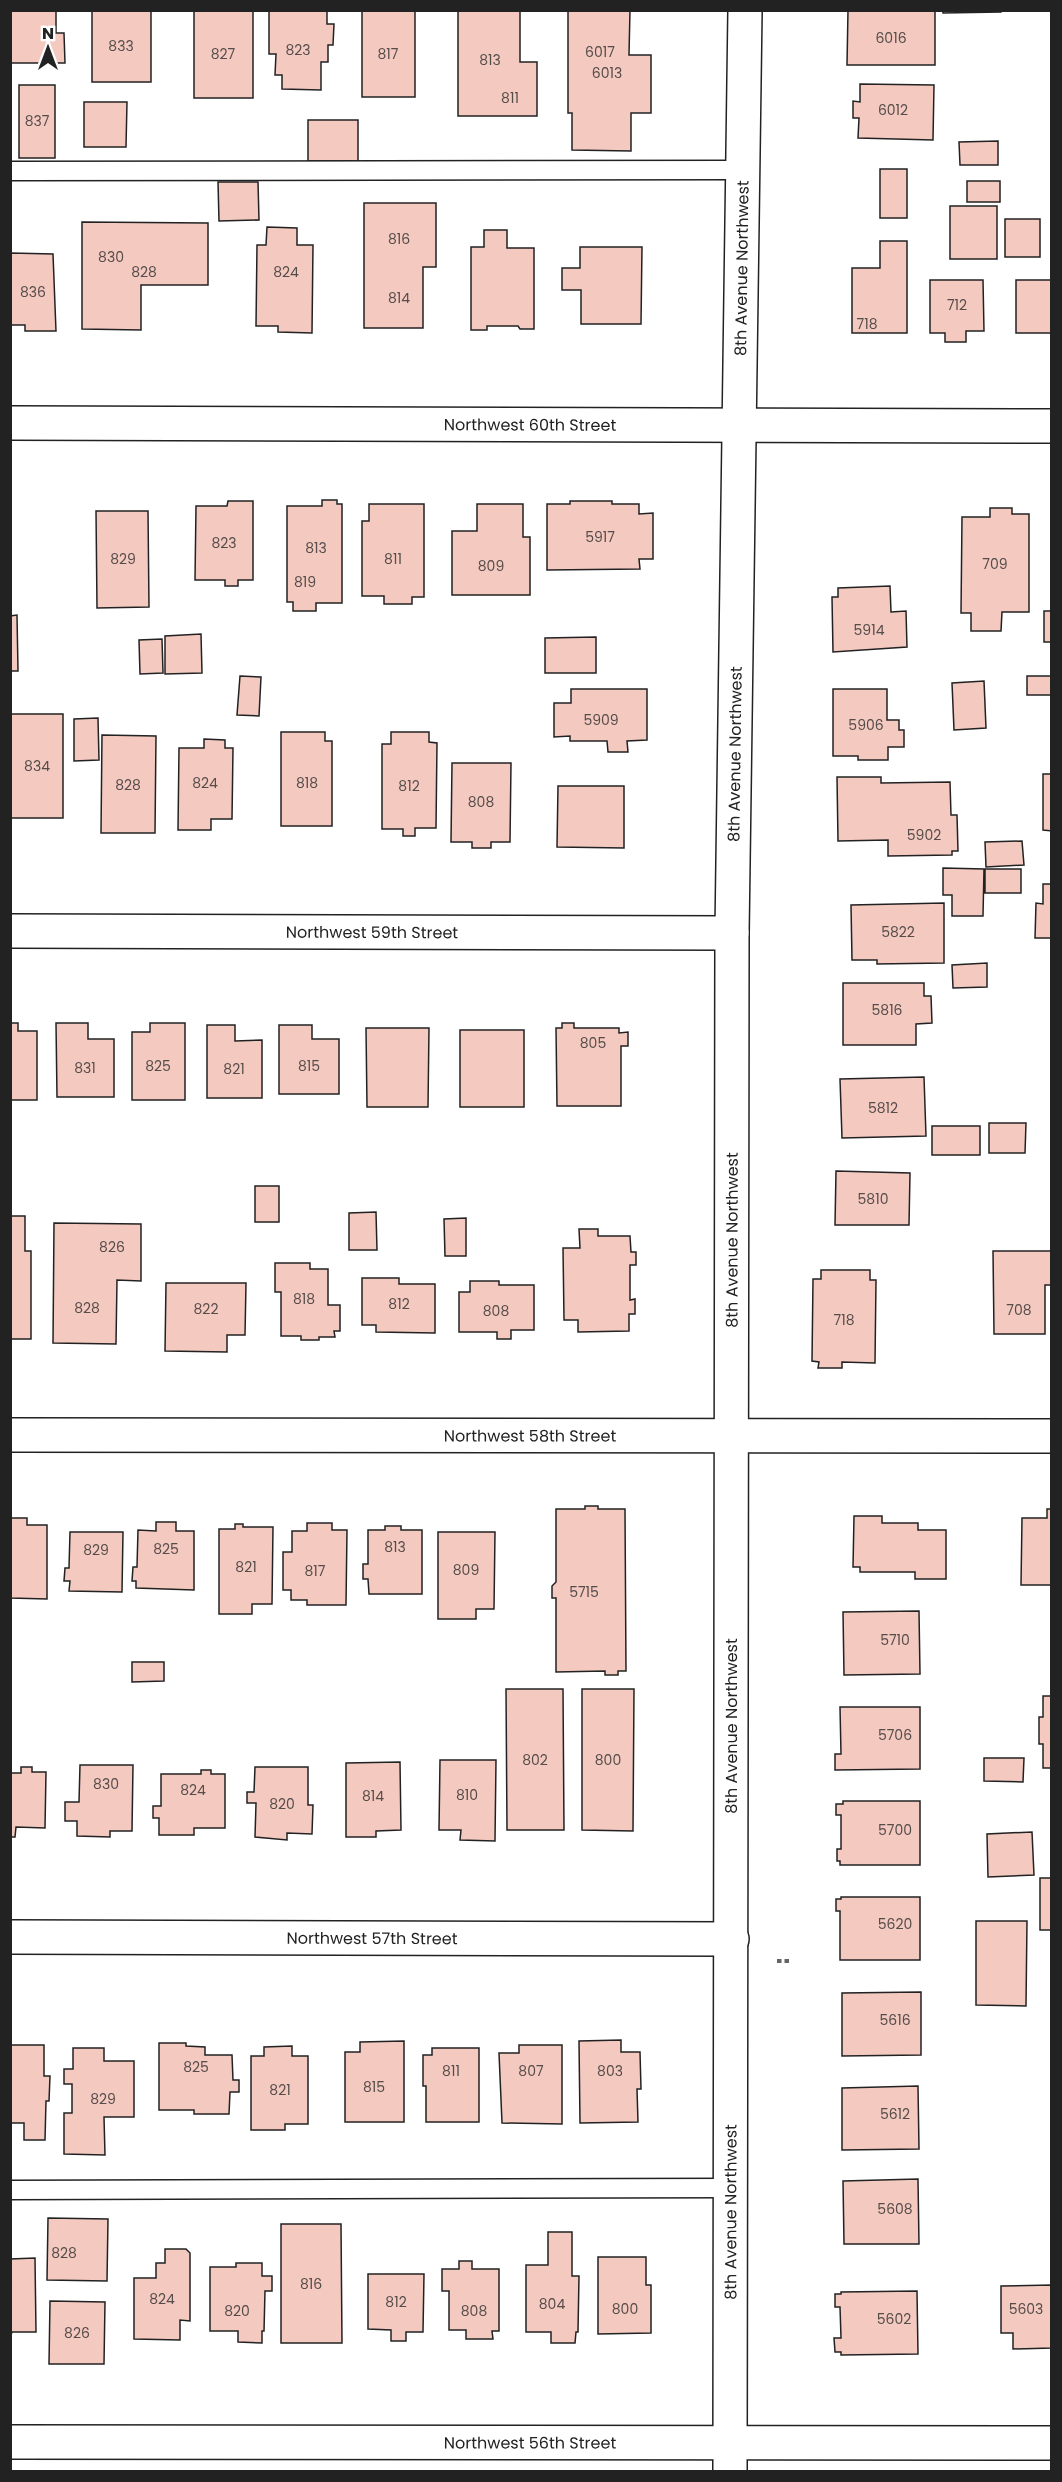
<svg xmlns="http://www.w3.org/2000/svg" width="1062" height="2482" viewBox="0 0 1062 2482" font-family="Poppins,sans-serif">
  <rect width="100%" height="100%" fill="#fff"/>
  <path fill="#f3c9c0" stroke="#222" stroke-width="1.5" d="M10,10h46v23h8l1,30h-55z
    M92,10h59v72h-59z
    M194,10h59v88h-59z
    M269,10h58v14h7l-1,21h-5v17h-7v28l-39,-1v-14h-7l1,-21h-7z
    M362,10h53v87h-53z
    M458,10h62v52h17v54h-79z
    M568,10h62l-1,45h22v58h-20v38l-59,-1v-37h-4z
    M848,10h87v55h-88z
    M943,10h58v2l-58,1z
    M860,84l74,1 -1,55 -75,-2 1,-20h-6v-17l7,1z
    M19,85h36v73h-36z
    M84,102h43l-1,45h-42z
    M308,120h50v41h-50z
    M998,141v24h-38l-1,-23z
    M880,169h27v49h-27z
    M967,181h33v21h-33z
    M218,182h40l1,38 -40,1z
    M364,203h72v64h-13v61h-59z
    M950,206h47v53h-47z
    M1005,219h35v38h-35z
    M82,222l126,1v62h-67v45l-59,-1z
    M267,227l30,1v17h16l-1,88 -34,-1v-6h-22l1,-81h9z
    M484,230h23v18h27v81h-14l-2,-3h-31v4h-16v-83h13z
    M880,241h27v92h-55v-65h28z
    M580,247h62l-1,77h-60v-34h-19v-22h18z
    M10,253l43,1 3,77h-31v-6h-15z
    M930,280h53l1,51h-18v11h-21v-9h-15z
    M1016,280h36v53h-36z
    M322,500h15v4h5v99h-26v8h-23v-9h-6v-96h35z
    M228,501h25v79h-15v6h-13v-6h-30l1,-74h31z
    M570,501h42v3h27v10l14,-1v46h-14l1,10 -93,1v-66h23z
    M369,504h55v93h-12v7h-28v-8h-22v-75h7z
    M477,504h46v33h7v58h-78v-64h25z
    M990,508h22v6h17v98h-27l-1,19h-30v-18h-10l1,-96h28z
    M96,511h52l1,96 -52,1z
    M890,586l1,26 15,-1 1,36 -74,5 -1,-55h6v-9z
    M1044,611h8v31h-8z
    M17,615l1,56h-8v-55z
    M201,634l1,39 -37,1v-38z
    M596,637v36h-51v-35z
    M162,639l1,34 -23,1 -1,-34z
    M240,676l21,1 -2,39 -22,-1z
    M1027,676h25v19h-25z
    M984,681l2,47 -32,2 -2,-47z
    M571,689h76v51l-20,1 1,11h-20l-1,-11h-37v-5l-16,1v-34h17z
    M833,689h54v31h12v10h5v17h-16v13h-30v-4h-25z
    M10,714h53v104h-53z
    M98,718l1,42 -25,1v-42z
    M281,732h44v9h7v85h-51z
    M391,732h38v10l8,1 -1,85h-21v8h-12v-7h-21v-85h9z
    M102,735l54,1 -1,97h-54z
    M204,739l21,1v8h8l-1,71h-21v11h-33l1,-82h25z
    M452,763h59l-1,79h-19v6h-19v-6h-21z
    M1043,774h9v57l-9,-1z
    M837,777h44v6l69,-1 1,33h6l1,36h-6v4l-64,1v-16l-50,1z
    M558,786h66v62l-67,-1z
    M1022,841l2,24 -38,2 -1,-25z
    M943,868l41,1 -1,47h-31v-21h-9z
    M985,869h36v24h-36z
    M1043,884h9v54h-17l1,-35 7,1z
    M944,903v60l-67,1v-4h-25l-1,-55z
    M987,963v24l-34,1 -1,-23z
    M843,983h81v13h7l1,27 -16,1v21h-73z
    M10,1023h8v8h19v69h-27z
    M56,1023h32v16h26v58h-57z
    M150,1023h35v77h-53v-68h18z
    M562,1023h12v5h45v5l9,-1v14h-7v60h-64l-1,-78h6z
    M207,1025h28v16l27,-1v58h-55z
    M279,1025h33v14h27v55h-60z
    M366,1028h63l-1,79h-61z
    M460,1030h64v77h-64z
    M924,1077l2,59 -84,2 -2,-59z
    M989,1123h37l-1,30h-36z
    M932,1126h48v29h-48z
    M836,1171l74,2 -1,52h-74z
    M255,1186h24v36h-24z
    M376,1212l1,38h-28v-37z
    M10,1216h15v35h6v88h-21z
    M466,1218v38h-21l-1,-37z
    M54,1223l87,1v57l-24,-1 -1,64 -63,-1z
    M579,1229h19v7h32l1,16h5v13h-6v35l5,-1v15h-6v17l-51,1v-12h-14l-1,-72h17z
    M993,1251h59v34h-7v49h-51z
    M275,1263h35v6h18v36h12v26h-6l1,6h-16v3h-18v-4h-20v-44h-6z
    M821,1270h49v10h6l-1,83 -33,-1v6h-24l1,-6 -7,-1 1,-82h8z
    M362,1278h37v6h36v49l-59,-1v-7h-14z
    M470,1281h29v4h35v45h-23v9h-14v-7h-38v-40h11z
    M166,1283h80l-1,52h-18v17l-62,-1z
    M585,1506h13v3h27l1,162h-8v4h-13v-4l-49,1v-74h-4v-12l4,-4v-73h29z
    M1047,1509h5v76h-31l1,-67h25z
    M854,1516h28v7h36v7h28v49h-31v-7h-55v-5h-7z
    M10,1518h17v7h20v74l-37,-1z
    M156,1522h20v9h18v59l-58,-2v-7h-4l1,-14h4l1,-37 18,1z
    M307,1523h25v7h15l-1,75h-39v-5h-16v-10h-8v-38h9v-21h15z
    M235,1524h8v3h30l-1,77h-20v10h-33v-85h16z
    M385,1526h16v4h21v64h-53l-1,-15h-5v-15h5v-34h17z
    M70,1532h53l-1,60 -53,-1 1,-10h-6l1,-13h4z
    M438,1532h57l-1,77h-18v10h-38z
    M919,1611l1,63 -76,1 -1,-63z
    M132,1662h32v19l-32,1z
    M506,1689h57l1,141h-57z
    M582,1689h52l-1,142 -51,-1z
    M1043,1696h9v72h-9v-24h-4v-27h4z
    M840,1707h80v62l-85,1v-16h6z
    M984,1758h40l-1,24 -39,-1z
    M440,1760h56l-1,81 -35,-1 1,-10h-22z
    M400,1762l1,68 -25,1v6h-30v-74z
    M80,1765h53l-1,66h-22v6l-33,-1v-15h-12v-19h14z
    M21,1767h11v5h14l-1,56 -29,-1 -1,10h-5v-64h11z
    M255,1767h53v38h5l-1,29 -25,-1v7l-32,-3 1,-34h-9v-11h7z
    M201,1770h10v4h14v54h-31v7h-35v-17h-6v-12h8v-32h40z
    M843,1801h77v64h-80v-4h-3v-12h4v-34h-5v-11h7z
    M1032,1832l2,43 -46,2 -1,-43z
    M1040,1878h12v52h-12z
    M841,1897h79v63h-80v-49h-4v-12h5z
    M976,1921h51l-1,85 -50,-1z
    M921,1992v63l-79,1v-63z
    M621,2040v12h19l1,37h-4l1,33 -58,1 -1,-82z
    M404,2041v81h-59v-70h15v-10z
    M159,2043h27v3l19,1v8h27l1,25h6v12h-9l-1,22h-35v-4h-35z
    M10,2045h34v31h6l-1,25h-3l-1,39h-21v-17h-14z
    M519,2045h43v79l-60,-1 -3,-70h20z
    M292,2046v10h16v68h-23v6h-34v-74h13v-9z
    M73,2048h31v13h30v56h-30l1,38 -41,-1v-41h8v-29h-8v-15h9z
    M432,2048h47v74h-53v-36h-3v-31h9z
    M918,2086l1,63 -77,1v-62z
    M918,2179l1,65h-75l-1,-63z
    M48,2218l60,1 -1,62 -60,-1z
    M281,2224h60l1,119h-61z
    M548,2232h24v44h7l-1,56h-2l-1,11h-24v-11h-25v-67h22z
    M165,2249h21l4,4v68l-10,-1v20l-46,-1v-61h22v-15h9z
    M598,2257h48v28h5v48l-53,1z
    M35,2258l1,74h-24l-2,6v-79z
    M459,2261h13v8h27v62h-7l1,8h-27v-9h-17v-39h-7v-22h17z
    M236,2263h26v13h10v15h-7l-1,40h-2v12l-24,-1v-11h-28v-64h26z
    M368,2274h56l-1,58h-17v9h-15v-11l-23,-1z
    M1052,2285v63l-39,1v-16h-12v-47z
    M917,2291l1,63 -77,1v-3h-6l-1,-14h7l-1,-31h-5v-13h6v-2z
    M50,2301l55,1 -1,62h-55z"/>
  <g fill="none" stroke-linecap="round" stroke-linejoin="round">
    <g stroke="#222" stroke-width="21">
      <path id="lane" d="M10,171l732,-1
        M10,2190l721,-2"/>
    </g>
    <g stroke="#222" stroke-width="36">
      <g id="street">
        <path id="s1" d="M10,423l1042,3"/>
        <path id="s2" d="M10,931l722,2"/>
        <path id="s3" d="M10,1435l1042,1"/>
        <path id="s4" d="M10,1937l722,2"/>
        <path id="s5" d="M10,2442l1042,1"/>
      </g>
    </g>
    <g stroke="#222" stroke-width="36">
      <g id="secondary">
        <path id="s6" d="M730,2472l2,-1539 13,-923"/>
      </g>
    </g>
    <path stroke="#646464" stroke-width="4" stroke-dasharray="4.5 3" stroke-linecap="butt" d="M777,1961h13"/>
    <use href="#lane" stroke="#fff" stroke-width="18"/>
    <use href="#street" stroke="#fff" stroke-width="33"/>
    <use href="#secondary" stroke="#fff" stroke-width="33"/>
  </g>
  <g text-anchor="middle" dominant-baseline="central" stroke-width="4.5" stroke-linejoin="round" paint-order="stroke">
    <g font-size="14" fill="#564c4a">
      <text x="891" y="38">6016</text>
      <text x="121" y="46">833</text>
      <text x="298" y="50">823</text>
      <text x="600" y="52">6017</text>
      <text x="223" y="54">827</text>
      <text x="388" y="54">817</text>
      <text x="490" y="60">813</text>
      <text x="607" y="73">6013</text>
      <text x="510" y="98">811</text>
      <text x="893" y="110">6012</text>
      <text x="37" y="121">837</text>
      <text x="399" y="239">816</text>
      <text x="111" y="257">830</text>
      <text x="144" y="272">828</text>
      <text x="286" y="272">824</text>
      <text x="33" y="292">836</text>
      <text x="399" y="298">814</text>
      <text x="957" y="305">712</text>
      <text x="867" y="324">718</text>
      <text x="600" y="537">5917</text>
      <text x="224" y="543">823</text>
      <text x="316" y="548">813</text>
      <text x="123" y="559">829</text>
      <text x="393" y="559">811</text>
      <text x="995" y="564">709</text>
      <text x="491" y="566">809</text>
      <text x="305" y="582">819</text>
      <text x="869" y="630">5914</text>
      <text x="601" y="720">5909</text>
      <text x="866" y="725">5906</text>
      <text x="37" y="766">834</text>
      <text x="205" y="783">824</text>
      <text x="307" y="783">818</text>
      <text x="128" y="785">828</text>
      <text x="409" y="786">812</text>
      <text x="481" y="802">808</text>
      <text x="924" y="835">5902</text>
      <text x="898" y="932">5822</text>
      <text x="887" y="1010">5816</text>
      <text x="593" y="1043">805</text>
      <text x="158" y="1066">825</text>
      <text x="309" y="1066">815</text>
      <text x="85" y="1068">831</text>
      <text x="234" y="1069">821</text>
      <text x="883" y="1108">5812</text>
      <text x="873" y="1199">5810</text>
      <text x="112" y="1247">826</text>
      <text x="304" y="1299">818</text>
      <text x="399" y="1304">812</text>
      <text x="87" y="1308">828</text>
      <text x="206" y="1309">822</text>
      <text x="1019" y="1310">708</text>
      <text x="496" y="1311">808</text>
      <text x="844" y="1320">718</text>
      <text x="395" y="1547">813</text>
      <text x="166" y="1549">825</text>
      <text x="96" y="1550">829</text>
      <text x="246" y="1567">821</text>
      <text x="466" y="1570">809</text>
      <text x="315" y="1571">817</text>
      <text x="584" y="1592">5715</text>
      <text x="895" y="1640">5710</text>
      <text x="895" y="1735">5706</text>
      <text x="535" y="1760">802</text>
      <text x="608" y="1760">800</text>
      <text x="106" y="1784">830</text>
      <text x="193" y="1790">824</text>
      <text x="467" y="1795">810</text>
      <text x="373" y="1796">814</text>
      <text x="282" y="1804">820</text>
      <text x="895" y="1830">5700</text>
      <text x="895" y="1924">5620</text>
      <text x="895" y="2020">5616</text>
      <text x="196" y="2067">825</text>
      <text x="451" y="2071">811</text>
      <text x="531" y="2071">807</text>
      <text x="610" y="2071">803</text>
      <text x="374" y="2087">815</text>
      <text x="280" y="2090">821</text>
      <text x="103" y="2099">829</text>
      <text x="895" y="2114">5612</text>
      <text x="895" y="2209">5608</text>
      <text x="64" y="2253">828</text>
      <text x="311" y="2284">816</text>
      <text x="162" y="2299">824</text>
      <text x="396" y="2302">812</text>
      <text x="552" y="2304">804</text>
      <text x="625" y="2309">800</text>
      <text x="1026" y="2309">5603</text>
      <text x="237" y="2311">820</text>
      <text x="474" y="2311">808</text>
      <text x="894" y="2319">5602</text>
      <text x="77" y="2333">826</text>
    </g>
    <g font-size="16" fill="#222" stroke="#fff">
      <text stroke="none"><textPath href="#s6" startOffset="2204">8th Avenue Northwest</textPath></text>
      <text stroke="none"><textPath href="#s1" startOffset="520">Northwest 60th Street</textPath></text>
      <text stroke="none"><textPath href="#s6" startOffset="1718">8th Avenue Northwest</textPath></text>
      <text stroke="none"><textPath href="#s2" startOffset="362">Northwest 59th Street</textPath></text>
      <text stroke="none"><textPath href="#s6" startOffset="1232">8th Avenue Northwest</textPath></text>
      <text stroke="none"><textPath href="#s3" startOffset="520">Northwest 58th Street</textPath></text>
      <text stroke="none"><textPath href="#s6" startOffset="746">8th Avenue Northwest</textPath></text>
      <text stroke="none"><textPath href="#s4" startOffset="362">Northwest 57th Street</textPath></text>
      <text stroke="none"><textPath href="#s6" startOffset="260">8th Avenue Northwest</textPath></text>
      <text stroke="none"><textPath href="#s5" startOffset="520">Northwest 56th Street</textPath></text>
    </g>
  </g>
  <rect width="1062" height="2482" fill="none" stroke="#222222" stroke-width="24"/>
  <g transform="translate(48 48)" stroke="#ffffff" stroke-width="4.5" paint-order="stroke">
  <path d="M0-4.5L10 22L0 15L-10 22Z" fill="#222222"/>
  <text y="-9" font-size="16" font-weight="bold" text-anchor="middle" fill="#222222">N</text>
  </g>
</svg>
